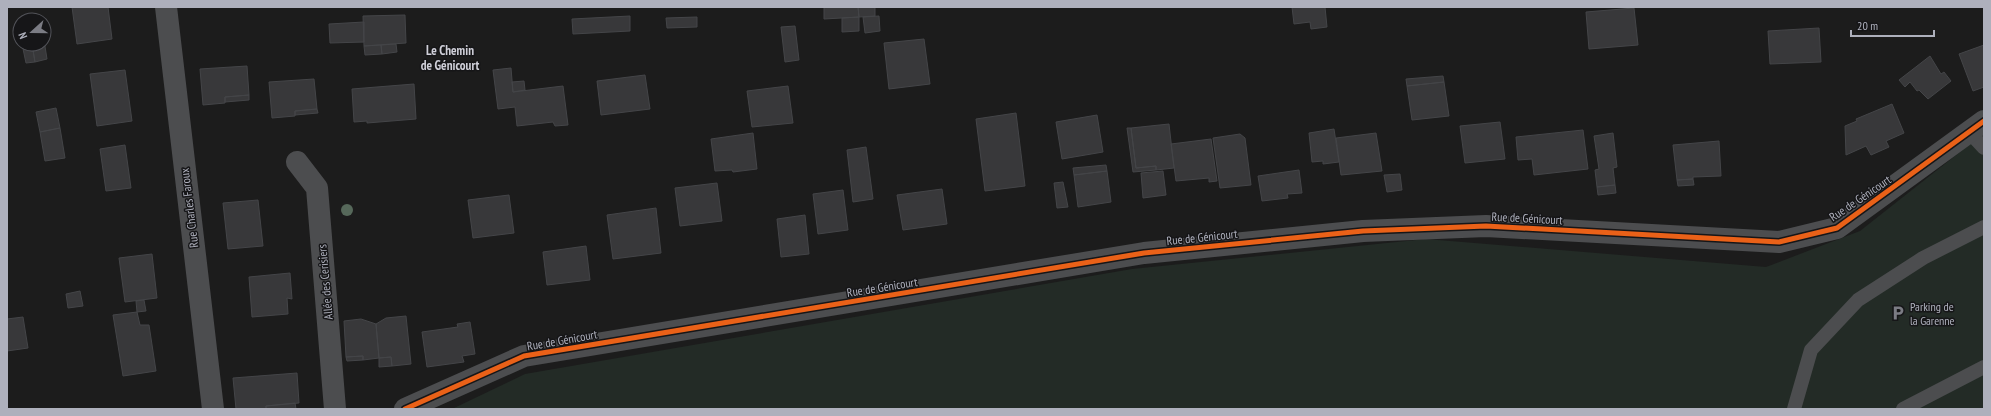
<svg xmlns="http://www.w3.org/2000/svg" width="1991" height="416" viewBox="0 0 1991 416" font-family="'PT Sans Narrow',sans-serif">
  <rect width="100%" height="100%" fill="#1c1c1c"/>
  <path fill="#232b26" d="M1984,133v276h-1532l73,-35 607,-105 294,-30 340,28 94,-36z"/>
  <path fill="#38383a" stroke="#444548" d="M72,7h36l4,32 -35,5z
    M824,7h34l1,10 -35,2z
    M858,7h17v9l-16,1z
    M1292,7h33l2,20 -16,2 -1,-7 -16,2z
    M1634,8l4,37 -49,4 -3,-37z
    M405,15l1,28 -42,3 -1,-30z
    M630,16v15l-57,3 -1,-15z
    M879,16l1,15 -15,2 -2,-16z
    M697,17v10l-30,1 -1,-10z
    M859,17v14l-17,1v-14z
    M364,22v20l-34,1 -1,-19z
    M795,26l4,34 -14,2 -4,-35z
    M1819,28l2,34 -51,2 -2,-33z
    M924,39l6,45 -41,5 -5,-46z
    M44,40l3,19 -12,3 -3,-18h12z
    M22,44h10l3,18 -9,1z
    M396,44l1,8 -15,2 -1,-9z
    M381,45l1,9 -17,1 -1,-9z
    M1984,45v42l-11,4 -14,-37z
    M1930,56l11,18 3,-2 7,9 -23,18 -9,-9 -2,1 -7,-9 -5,5 -6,-7z
    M247,66l2,29 -24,2v6l-22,2 -3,-36z
    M511,68l2,24 50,-6 5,39 -13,1 -2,-4 -36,4 -2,-19 -17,2 -5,-39z
    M125,70l7,51 -35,5 -7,-52z
    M645,75l5,34 -49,6 -4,-34z
    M1443,76l1,6 -37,4 -1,-7z
    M314,79l3,30 -22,2v5l-23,2 -3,-36z
    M524,81l1,9 -12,2 -1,-10z
    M1444,82l5,34 -37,4 -5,-34z
    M414,84l2,35 -49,4v-2l-13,1 -2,-33z
    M788,86l5,37 -41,4 -5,-36z
    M249,95v5l-24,2v-5z
    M1892,104l12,29 -18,8 3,6 -18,8 -5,-9 -20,9 -1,-29 12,-5 -1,-2z
    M56,108l4,20 -20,4 -4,-20z
    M317,109l1,4 -23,2v-4z
    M1016,113l9,73 -40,5 -9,-72z
    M1097,115l6,37 -41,7 -6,-37z
    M1500,122l5,37 -40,4 -5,-37z
    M1169,124l5,44 -18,2v-4l-20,2 -5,-40z
    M60,128l5,30 -20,3 -5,-29z
    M1127,128h4l5,40 20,-2v4l-23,2z
    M1334,129l5,33 -16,2v-3l-11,1 -3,-29z
    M1583,130l5,39 -54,6 -2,-16 -14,1 -2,-23z
    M753,133l4,36 -24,3 -1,-2 -17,1 -4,-32z
    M1376,133l6,38 -41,4 -5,-37z
    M1613,133l4,34 -4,1 2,17 -18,2 -2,-17 4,-1 -5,-33z
    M1240,134l5,4 6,47 -31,3 -7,-50z
    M1211,139l6,42 -8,1v-4l-33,3 -5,-37z
    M1719,141l2,35 -28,1v2l-16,1 -4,-35z
    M125,145l6,43 -25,3 -6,-42z
    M866,147l7,52 -20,3 -6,-52z
    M1106,165l1,6 -33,4 -1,-7z
    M1299,170l3,23 -15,1 1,4 -26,3 -4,-25z
    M1107,171l4,31 -33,5 -4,-32z
    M1163,171l3,24 -23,3 -2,-25z
    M1400,174l2,16 -15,2 -3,-17z
    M1693,179l1,6 -16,1 -1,-6z
    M1063,182l5,25 -11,1 -3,-25z
    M717,183l5,38 -42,5 -5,-38z
    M1615,185l1,8 -18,2 -1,-8z
    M942,189l5,35 -44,6 -6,-35z
    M843,190l5,40 -30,4 -5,-40z
    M509,195l5,38 -41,5 -5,-38z
    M258,200l5,46 -35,3 -5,-46z
    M656,208l5,45 -48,6 -6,-44z
    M805,215l4,39 -28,3 -4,-38z
    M586,246l4,34 -43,5 -4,-33z
    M152,254l5,44 -32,4 -6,-44z
    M290,273l2,26 -5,-1 1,16 -36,3 -3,-40z
    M80,291l3,15 -15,2 -2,-14z
    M144,300l2,11 -9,1 -1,-11z
    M137,312l3,13h9l7,46 -33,5 -10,-61z
    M406,316l5,48 -19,2 -1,-9 -12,1 -3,-34 10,-6z
    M23,317l5,31 -21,3v-32z
    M361,319l15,5 3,34 -16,2v-4l-17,1 -2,-36z
    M470,322l5,32 -13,2 2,6 -37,5 -5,-35 36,-5 -1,-3z
    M363,356v4l-16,1 -1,-4z
    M391,357l1,9 -13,1v-9z
    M297,373l2,30 -33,3v3h-30l-3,-31z
    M295,403l1,6h-30v-3z"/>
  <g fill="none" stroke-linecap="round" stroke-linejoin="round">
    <path stroke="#4c4d4f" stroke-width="14" d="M1970,133l14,15
      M1794,409l17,-59 47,-50 65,-42 61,-31
      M1903,409l81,-42"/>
    <path stroke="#4c4d4f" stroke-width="22" d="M166,7l47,402
      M297,162l20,26 18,221
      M405,409l119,-53 620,-103 219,-22 123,-5 293,16 58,-14 147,-107"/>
    <g stroke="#161618" stroke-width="8">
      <path id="cycleway" d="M405,409l119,-53 620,-103 219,-22 123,-5 293,16 58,-14 147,-107"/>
    </g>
    <use href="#cycleway" stroke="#ea6118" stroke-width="5"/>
  </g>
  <circle fill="#56685a" cx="347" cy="210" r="6"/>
  <defs>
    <g id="parking-bare" transform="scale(1.2)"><path d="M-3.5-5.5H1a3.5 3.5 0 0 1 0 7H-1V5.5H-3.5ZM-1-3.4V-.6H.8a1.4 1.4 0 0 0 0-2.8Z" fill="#7b7c84" stroke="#161618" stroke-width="2.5" paint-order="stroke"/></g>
  </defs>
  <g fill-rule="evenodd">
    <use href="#parking-bare" x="1898" y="313"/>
  </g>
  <g text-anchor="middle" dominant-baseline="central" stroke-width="3" stroke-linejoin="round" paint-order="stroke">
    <g font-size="12" fill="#aeb0bc" stroke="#161618">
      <text transform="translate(1860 198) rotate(-34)">Rue de Génicourt</text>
      <text transform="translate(189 208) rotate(-97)">Rue Charles Faroux</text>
      <text transform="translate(1527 218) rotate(3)">Rue de Génicourt</text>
      <text transform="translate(1202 237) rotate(-6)">Rue de Génicourt</text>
      <text transform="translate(325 282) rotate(-95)">Allée des Cerisiers</text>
      <text transform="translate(882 287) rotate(-9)">Rue de Génicourt</text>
      <text transform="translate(562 340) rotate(-10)">Rue de Génicourt</text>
    </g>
    <g font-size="12" fill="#aeb0bc" stroke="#161618" text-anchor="start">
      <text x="1910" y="306">Parking de<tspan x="1910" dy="14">la Garenne</tspan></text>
    </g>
    <g font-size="13" font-weight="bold" fill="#cfcfd8" stroke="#161618">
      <text x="450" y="50">Le Chemin<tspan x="450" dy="15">de Génicourt</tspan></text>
    </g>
  </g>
  <rect width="1991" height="416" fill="none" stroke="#aeb0bc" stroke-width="16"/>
  <g transform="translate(32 32) rotate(249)"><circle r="19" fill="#161618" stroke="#53545a"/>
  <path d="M0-3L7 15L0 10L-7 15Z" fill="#7b7c84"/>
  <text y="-6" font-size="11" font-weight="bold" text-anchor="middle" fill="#aeb0bc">N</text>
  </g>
  <path d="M1851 30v6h83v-6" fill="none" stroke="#aeb0bc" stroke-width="2"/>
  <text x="1857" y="30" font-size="12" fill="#aeb0bc" stroke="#161618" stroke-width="3" paint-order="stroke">20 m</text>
</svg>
